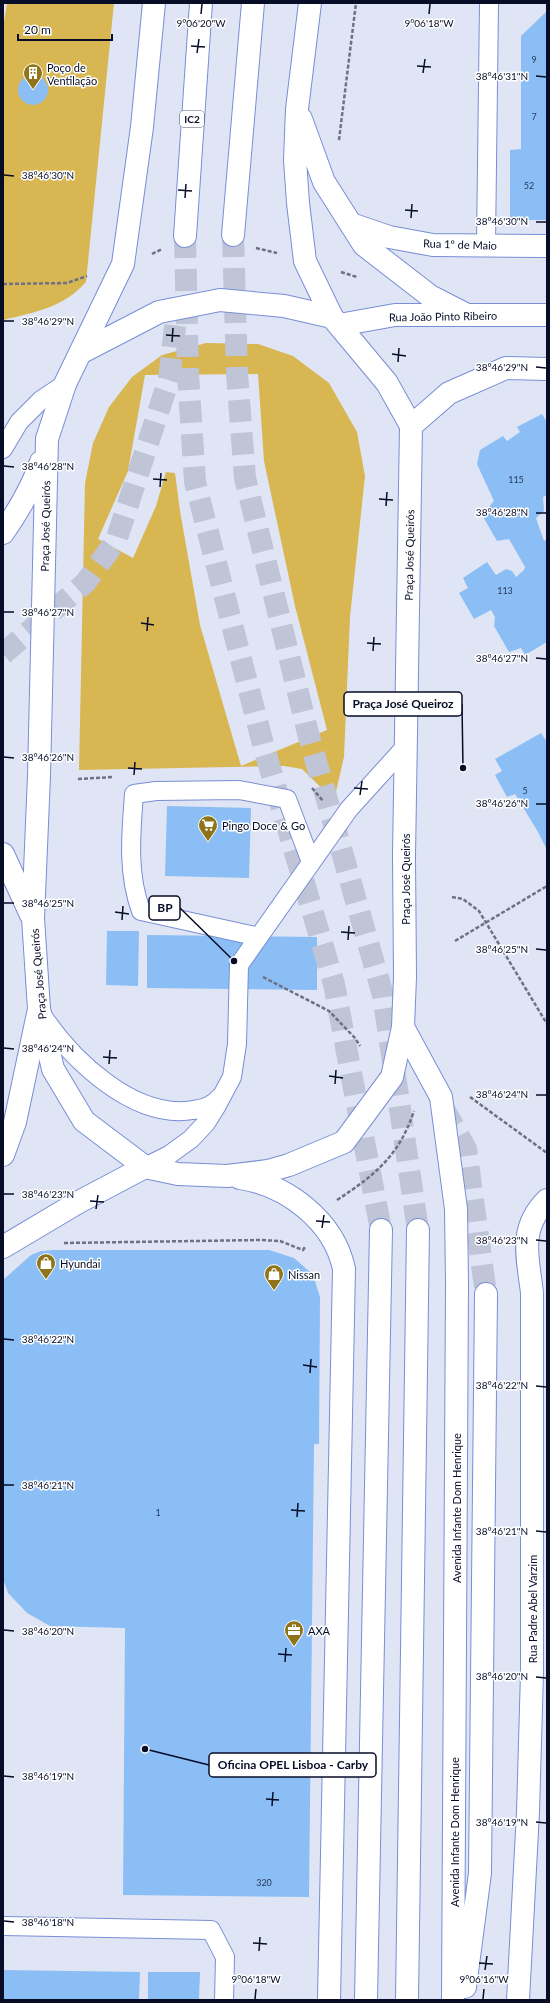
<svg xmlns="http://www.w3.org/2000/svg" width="550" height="2003" viewBox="0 0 550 2003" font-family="Lato,sans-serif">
  <rect width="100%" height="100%" fill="#e0e5f5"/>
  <path fill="#d8b652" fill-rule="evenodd" d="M7,3h107l-28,279c-23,26 -51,30 -83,38v-292z
    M206,343l52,1 35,12 36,27 28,49 8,44 -15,141 -6,140 -10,43 -32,-31 -18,-3 -205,4 6,-287 8,-40 16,-36 23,-30 30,-22zM258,374l6,87 31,145 32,124 -86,36 -41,-141 -20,-114 -5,-38 -9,-1 -10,34 -23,52 -35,-19 30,-68 17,-96z"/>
  <path fill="#8abef5" d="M547,11v209h-37v-70l11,-1v-113z
    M18 90a15 15 0 1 1 30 0a15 15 0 1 1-30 0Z
    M542,414l5,8v73l-4,2 1,14 -8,7 8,23 3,-2v103l-22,13 -4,-7 -12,4 -15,-26 1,-9 -4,-7 -17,9 -15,-26 9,-5 -5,-10 24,-16 9,13 10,-6 6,2 4,6 8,-7 1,-3 -16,-28 -12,2 -15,-26 12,-14 -17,-37 3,-14 23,-14 4,5 13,-9 -3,-5z
    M541,733l6,9v108l-9,-18 -23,-38 -8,3 -12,-22 7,-4 -7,-12z
    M167,806l84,2 -2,70 -84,-2z
    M107,931h32l-1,55 -32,-1z
    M147,935l170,2v53l-170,-2z
    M54,1250h215l25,8 16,14 5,9 5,16 -1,147h-5l-5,453 -186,-2 2,-267 -75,-2 -23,-13 -19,-20 -5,-14v-299l28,-25 10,-4z
    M3,1970l137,2 -1,28h-136z
    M148,1972h52l-1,28h-51z"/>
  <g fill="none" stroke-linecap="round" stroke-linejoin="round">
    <path stroke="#bfc4d6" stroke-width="22" stroke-dasharray="22 11" stroke-linecap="butt" d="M233,235l4,139 8,104 64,259 74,258 35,235
      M185,236l3,138 7,108 69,266 70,236 47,246
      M3,654l82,-71 31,-42 53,-162 7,-60
      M443,1107l23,42 20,145"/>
    <g stroke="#788ed5" stroke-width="20">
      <path id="lane" d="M486,245l3,-242
        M3,449l16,-27 22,-22 24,-16
        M259,937l-118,-26c-14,-38 -10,-77 -7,-117l22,-3 83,-1 48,9 24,63
        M42,1015c30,45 92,105 151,95 10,-1 21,-5 27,-13
        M145,1167l24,-12 22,-16 15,-16 10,-16 16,-30 5,-33 2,-79 110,-156 58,-64
        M3,1926l208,4 14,27 -1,43"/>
    </g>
    <g stroke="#788ed5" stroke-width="24">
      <path id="street" d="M351,224l38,13 44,8 114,1
        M518,2000l10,-188 4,-139v-380c-4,-36 -14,-64 15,-93"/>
    </g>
    <g stroke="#788ed5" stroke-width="24">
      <path id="secondary" d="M339,325l56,-10h152
        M411,426l38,-33 57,-25 41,1"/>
    </g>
    <g stroke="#788ed5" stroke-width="24">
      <path id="primary" d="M3,1155l12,-33 24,-113
        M3,1247l74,-44 68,-36"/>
    </g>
    <g stroke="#788ed5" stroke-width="24">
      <path id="highway" d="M310,3l-13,106 -2,51 3,43 7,58 27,56
        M301,119l23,63 40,63 66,51 35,18
        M233,235l20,-232
        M185,236l16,-233
        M80,353l79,-41 61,-12 64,6 48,11 55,66 24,43 -7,430 1,121 -2,50 -11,50 -48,65 -55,23 -21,6 -41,5 -49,-2 -33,-7 -61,-46 -31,-52 -14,-60 -6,-91 6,-142 8,-337 18,-55 58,-120 19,-137 12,-124
        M3,533c16,-23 29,-45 38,-71
        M3,854l28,61
        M403,1027l38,70 15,112 1,74 -4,717
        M240,1178c47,7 94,43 104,91l-15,731
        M465,1987l15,-114 6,-579
        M366,2000l15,-770
        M407,2000l11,-770"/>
    </g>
    <path stroke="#6c7186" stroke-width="2.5" stroke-dasharray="4 2" stroke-linecap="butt" d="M339,140l17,-137
      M256,248l21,5
      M152,254l10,-5
      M341,272l16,5
      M3,284l64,-1 20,-7
      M78,779l36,-2
      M312,788l11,13
      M452,897l11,2 16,12 68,113
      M455,941l92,-55
      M263,977l66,34 26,27 5,8
      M470,1097l77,56
      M337,1200c38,-25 62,-44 77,-89
      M64,1243l196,-3 20,1 23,9 2,-3"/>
    <use href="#lane" stroke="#fff" stroke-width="18"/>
    <use href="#street" stroke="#fff" stroke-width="22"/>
    <use href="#secondary" stroke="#fff" stroke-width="22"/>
    <use href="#primary" stroke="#fff" stroke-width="22"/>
    <use href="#highway" stroke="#fff" stroke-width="22"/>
  </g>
  <path fill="none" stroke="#070c27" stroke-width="1.5" d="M201,14l1,-10M429,14l1,-10M191,46l14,1M197,53l2,-14M417,66l14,1M423,73l2,-14M536,76l10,1M4,175l10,1M178,190l14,1M185,198l1,-14M405,210l13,1M411,218l1,-14M536,222h10M4,321h10M166,335l14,1M172,342l1,-14M392,354l14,2M398,362l1,-14M536,367l10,1M4,466l10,1M153,479l14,1M160,487l1,-14M379,499l14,1M386,506l1,-14M536,513h10M4,612h10M141,623l13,2M147,631l1,-14M367,643l14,1M373,651l1,-14M536,658l10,1M4,757l10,1M128,768l14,1M134,775l1,-13M354,788l14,1M360,795l2,-14M536,804h10M4,903h10M115,912l14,2M122,920l1,-14M341,932l14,1M348,940l1,-14M536,949l10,1M4,1048l10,1M103,1057l14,1M109,1064l1,-14M329,1076l14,2M335,1084l1,-14M536,1095h10M4,1194h10M90,1201l14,1M96,1209l2,-14M316,1221l14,1M322,1228l2,-13M536,1240l10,1M4,1339l10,1M303,1365l14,2M310,1373l1,-14M536,1386l10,1M4,1485h10M291,1510l14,1M297,1517l1,-14M536,1531l10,1M4,1630l10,1M278,1654l14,1M285,1662l1,-14M536,1677l10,1M4,1776l10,1M266,1799l13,1M272,1806l1,-14M536,1822l10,1M4,1921l10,1M253,1943l14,1M259,1951l1,-14M479,1963l14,1M485,1970l2,-14M255,1999l1,-10M483,1999l1,-10"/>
  <defs>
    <g id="building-pin" transform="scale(1)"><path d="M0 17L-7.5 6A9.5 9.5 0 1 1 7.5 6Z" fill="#8f7419" stroke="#fff"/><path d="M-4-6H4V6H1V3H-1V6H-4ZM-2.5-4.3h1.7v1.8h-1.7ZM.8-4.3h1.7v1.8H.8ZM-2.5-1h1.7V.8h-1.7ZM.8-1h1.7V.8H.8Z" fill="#fff"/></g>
    <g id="supermarket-pin" transform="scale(1)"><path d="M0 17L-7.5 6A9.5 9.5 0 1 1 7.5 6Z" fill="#8f7419" stroke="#fff"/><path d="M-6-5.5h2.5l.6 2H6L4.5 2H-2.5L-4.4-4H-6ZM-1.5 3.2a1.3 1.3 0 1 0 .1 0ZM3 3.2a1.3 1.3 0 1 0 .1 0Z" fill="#fff"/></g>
    <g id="shop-pin" transform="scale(1)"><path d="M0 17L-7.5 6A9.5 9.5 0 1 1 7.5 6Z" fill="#8f7419" stroke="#fff"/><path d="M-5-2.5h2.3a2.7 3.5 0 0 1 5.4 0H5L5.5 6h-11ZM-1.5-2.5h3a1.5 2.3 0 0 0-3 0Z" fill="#fff"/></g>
    <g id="office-pin" transform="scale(1)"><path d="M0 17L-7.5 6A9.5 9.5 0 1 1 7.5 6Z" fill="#8f7419" stroke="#fff"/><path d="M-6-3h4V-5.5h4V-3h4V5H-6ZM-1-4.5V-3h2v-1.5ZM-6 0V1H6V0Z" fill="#fff"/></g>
  </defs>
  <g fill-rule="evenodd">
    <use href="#building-pin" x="33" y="73"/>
    <use href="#supermarket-pin" x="208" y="825"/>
    <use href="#shop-pin" x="46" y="1263"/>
    <use href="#shop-pin" x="274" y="1274"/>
    <use href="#office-pin" x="294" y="1630"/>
  </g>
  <g text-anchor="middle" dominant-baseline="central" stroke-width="3" stroke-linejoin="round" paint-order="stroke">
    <g font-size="9" fill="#28385a">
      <text x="534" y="59">9</text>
      <text x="534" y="116">7</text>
      <text x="529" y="185">52</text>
      <text x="516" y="479">115</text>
      <text x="505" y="590">113</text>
      <text x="525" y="790">5</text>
      <text x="158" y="1512">1</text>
      <text x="264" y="1882">320</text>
    </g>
    <rect fill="#fff" stroke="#515568" stroke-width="1" x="180" y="111" width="24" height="16" rx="3"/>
    <g font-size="10" font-weight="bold" fill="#070c27">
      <text x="192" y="119">IC2</text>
    </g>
    <g font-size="11" fill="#070c27" stroke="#fff" text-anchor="start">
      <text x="47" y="67">Poço de<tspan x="47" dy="13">Ventilação</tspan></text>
      <text x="222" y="825">Pingo Doce &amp; Go</text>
      <text x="60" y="1263">Hyundai</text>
      <text x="288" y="1274">Nissan</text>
      <text x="308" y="1630">AXA</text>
    </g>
    <g font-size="11" fill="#070c27" stroke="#fff">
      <text transform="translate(460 244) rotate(2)">Rua 1º de Maio</text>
      <text transform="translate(443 316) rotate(-1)">Rua João Pinto Ribeiro</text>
      <text transform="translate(45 526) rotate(-89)">Praça José Queirós</text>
      <text transform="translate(409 555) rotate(-89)">Praça José Queirós</text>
      <text transform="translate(405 879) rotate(-90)">Praça José Queirós</text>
      <text transform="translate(38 974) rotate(-95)">Praça José Queirós</text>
      <text transform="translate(456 1508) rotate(-90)">Avenida Infante Dom Henrique</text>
      <text transform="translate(532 1609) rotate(-90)">Rua Padre Abel Varzim</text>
      <text transform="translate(454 1832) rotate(-90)">Avenida Infante Dom Henrique</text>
    </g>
  </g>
  <g font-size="10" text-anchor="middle" fill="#070c27" stroke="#fff" stroke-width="3" stroke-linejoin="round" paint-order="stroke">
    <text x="201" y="27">9°06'20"W</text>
    <text x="429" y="27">9°06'18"W</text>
    <text x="502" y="80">38°46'31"N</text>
    <text x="48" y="179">38°46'30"N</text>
    <text x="502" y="225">38°46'30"N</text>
    <text x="48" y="325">38°46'29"N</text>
    <text x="502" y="371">38°46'29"N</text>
    <text x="48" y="470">38°46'28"N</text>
    <text x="502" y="516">38°46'28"N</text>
    <text x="48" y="616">38°46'27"N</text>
    <text x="502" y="662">38°46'27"N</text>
    <text x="48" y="761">38°46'26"N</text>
    <text x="502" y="807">38°46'26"N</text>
    <text x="48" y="907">38°46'25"N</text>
    <text x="502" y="953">38°46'25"N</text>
    <text x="48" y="1052">38°46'24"N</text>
    <text x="502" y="1098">38°46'24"N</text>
    <text x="48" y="1198">38°46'23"N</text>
    <text x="502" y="1244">38°46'23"N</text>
    <text x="48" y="1343">38°46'22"N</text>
    <text x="502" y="1389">38°46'22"N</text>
    <text x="48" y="1489">38°46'21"N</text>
    <text x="502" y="1535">38°46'21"N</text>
    <text x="48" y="1635">38°46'20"N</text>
    <text x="502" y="1680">38°46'20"N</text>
    <text x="48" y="1780">38°46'19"N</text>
    <text x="502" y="1826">38°46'19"N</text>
    <text x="48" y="1926">38°46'18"N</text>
    <text x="256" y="1983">9°06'18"W</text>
    <text x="484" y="1983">9°06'16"W</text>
  </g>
  <path fill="none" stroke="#070c27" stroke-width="1.5" d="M463 768L462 704M234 961L180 908M145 1749L209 1765"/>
  <g fill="#070c27" stroke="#fff" stroke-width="1.5">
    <circle cx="463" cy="768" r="4"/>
    <circle cx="234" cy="961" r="4"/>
    <circle cx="145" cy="1749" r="4"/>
  </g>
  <g fill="#fff" stroke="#070c27" stroke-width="1.5">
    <rect x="344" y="692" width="118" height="24" rx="4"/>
    <rect x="149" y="896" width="31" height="24" rx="4"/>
    <rect x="209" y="1753" width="167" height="24" rx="4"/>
  </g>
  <g font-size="12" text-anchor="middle" font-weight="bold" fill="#070c27">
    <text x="403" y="708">Praça José Queiroz</text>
    <text x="165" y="912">BP</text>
    <text x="293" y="1769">Oficina OPEL Lisboa - Carby</text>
  </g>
  <rect width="550" height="2003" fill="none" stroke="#070c27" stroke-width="8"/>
  <path d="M18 34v6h94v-6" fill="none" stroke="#070c27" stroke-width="2"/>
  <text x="24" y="34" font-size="12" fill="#070c27" stroke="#ffffff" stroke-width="3" paint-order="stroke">20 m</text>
</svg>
